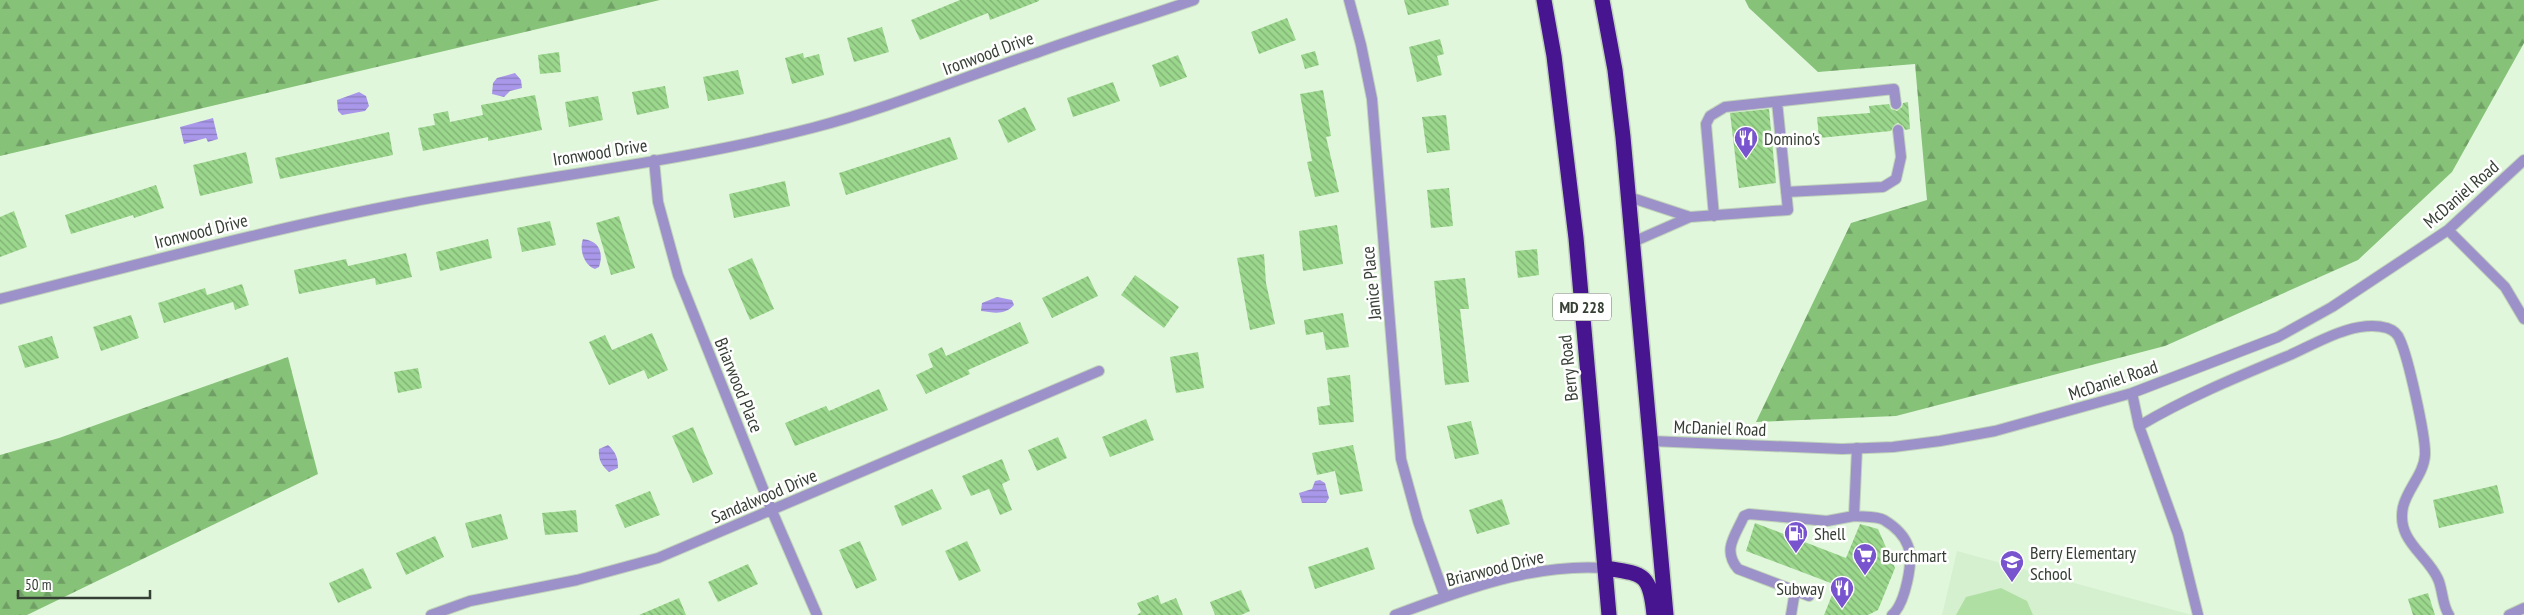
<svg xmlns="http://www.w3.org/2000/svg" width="2524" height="615" viewBox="0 0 2524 615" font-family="'PT Sans Narrow',sans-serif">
  <defs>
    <pattern id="forest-firs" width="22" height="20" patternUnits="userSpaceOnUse" patternTransform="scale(1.25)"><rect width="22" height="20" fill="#87c279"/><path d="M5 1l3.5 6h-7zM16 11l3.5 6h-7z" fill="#6f9f64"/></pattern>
    <pattern id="water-rules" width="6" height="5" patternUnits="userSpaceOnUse" patternTransform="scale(1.25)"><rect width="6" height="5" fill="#a997ea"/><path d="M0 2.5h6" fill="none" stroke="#8a7dbe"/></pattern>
    <pattern id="building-back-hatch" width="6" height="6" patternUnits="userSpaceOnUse" patternTransform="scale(1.25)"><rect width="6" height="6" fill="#9bd78c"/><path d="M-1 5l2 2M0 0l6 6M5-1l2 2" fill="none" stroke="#7fb073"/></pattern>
  </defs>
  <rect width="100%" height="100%" fill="#e1f7dc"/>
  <path fill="#d5f0ce" d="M1957,551l235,64h-250z"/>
  <path fill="#afdfa3" d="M2001,588l26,13 6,14h-77l10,-18z"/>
  <path fill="url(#forest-firs)" d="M0,0h660l-660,156z
    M1745,0h779v43l-72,129 -94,88 -193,86 -269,70 -140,6 95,-199 76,-23 -12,-136 -97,8 -69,-64z
    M288,357l30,117 -291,141h-27v-160l59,-17z"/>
  <path fill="url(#water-rules)" d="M515,73l6,7 1,8 -12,3 -6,6 -12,-3 1,-11 4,-5z
    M359,92l7,4 3,10 -4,5 -23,4 -4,-4 -1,-11z
    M213,118l5,21 -10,3 -2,-4 -22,6 -4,-17z
    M583,239c16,2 21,13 16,28l-4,2c-11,-4 -16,-19 -12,-30z
    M997,297l15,3 2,5c-9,10 -19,8 -33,6l1,-8z
    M608,445c8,7 10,13 10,23l-9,4c-8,-7 -11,-13 -10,-23z
    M1320,480l5,3 4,15 -3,5h-24l-3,-10 13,-4 3,-8z"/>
  <path fill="url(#building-back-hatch)" d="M960,0h79v1l-49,19 -2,-7 -68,27 -9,-20z
    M1404,0h44l1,5 -41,10z
    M1287,18l9,22 -37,14 -8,-22z
    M882,27l7,25 -35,10 -7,-24z
    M1440,39l4,15 -7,2 5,19 -25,7 -8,-35z
    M1315,51l4,14 -14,4 -4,-14z
    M559,52l2,20 -21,2 -2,-19z
    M803,53l1,5 15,-4 5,21 -32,9 -7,-26z
    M1178,55l9,22 -27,10 -8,-22z
    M738,70l6,24 -36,7 -5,-24z
    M1113,82l7,19 -47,16 -6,-19z
    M665,86l4,22 -32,7 -5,-23z
    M1323,90l8,46 -5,1 13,55 -24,5 -8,-35 5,-1 -12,-67z
    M535,95l7,35 -54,11v-4l-65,14 -5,-23 17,-3 -2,-11 15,-3 2,11 33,-7 -2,-10z
    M598,96l5,24 -34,7 -4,-25z
    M1908,102l2,27 -5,1 -2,-4 -5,-3 -4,2 -3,6 -72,7 -2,-21 53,-4 -1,-7 20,-2 2,5 6,2 5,-4 1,-4z
    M1025,107l11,23 -28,13 -10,-23z
    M1769,109l7,74 -37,5 -9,-75z
    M1446,115l4,35 -23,3 -5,-36z
    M389,132l4,23 -113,24 -5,-21z
    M950,137l8,22 -112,36 -7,-22z
    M246,152l7,31 -53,13 -7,-31z
    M785,181l5,25 -56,12 -5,-24z
    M156,185l8,23 -30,10 -1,-3 -62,19 -6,-19z
    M1449,188l4,38 -22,2 -4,-38z
    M14,211l13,36 -27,10v-40z
    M619,216l16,52 -24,7 -15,-52z
    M550,221l6,24 -34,7 -5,-24z
    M1337,225l6,39 -40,7 -4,-40z
    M488,239l4,19 -52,13 -4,-19z
    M1537,249l2,26 -21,3 -3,-27z
    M406,253l6,24 -36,8 -1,-7 -76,16 -5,-24 52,-11 2,7z
    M1264,254l2,29 9,41 -25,6 -13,-72z
    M752,258l22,51 -24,11 -22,-51z
    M1135,275l44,32 -15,21 -43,-33z
    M1088,276l10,20 -46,22 -10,-20z
    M1465,278l4,31h-9l9,73 -24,3 -11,-104z
    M242,284l7,21 -14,5 -2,-8 -69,21 -6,-20 47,-15 2,7z
    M1343,313l6,34 -23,3 -3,-18 -17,3 -2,-15z
    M131,315l8,23 -38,13 -8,-24z
    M1020,322l9,21 -61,27 2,4 -44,20 -10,-19 17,-8 -5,-13 14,-7 4,9z
    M652,333l16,37 -20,9 -4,-9 -35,15 -20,-43 16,-7 7,15z
    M52,336l7,22 -34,10 -7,-22z
    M1198,352l6,36 -28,5 -6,-36z
    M418,368l4,20 -24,5 -4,-21z
    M1350,375l4,47 -35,3 -2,-18 13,-2 -3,-27z
    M879,389l9,21 -93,36 -10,-23 41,-17 3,5z
    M1146,419l8,21 -44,17 -8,-20z
    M1471,421l8,33 -24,5 -8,-33z
    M693,427l20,47 -20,9 -21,-47z
    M1058,437l9,21 -30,13 -9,-21z
    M1353,445l10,46 -23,4 -5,-24 -18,4 -5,-22z
    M1002,459l8,21 -8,4 10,26 -12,5 -11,-26 -18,7 -9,-20z
    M2497,485l7,28 -65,15 -6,-28z
    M932,489l10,20 -40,17 -8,-20z
    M650,491l10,24 -35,13 -10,-23z
    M1502,499l8,25 -33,10 -8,-24z
    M576,510l2,22 -33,3 -3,-22z
    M501,514l7,25 -36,9 -7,-25z
    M1755,523l91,35 14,-34 18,5 17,39 -17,42 -10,5h-44l12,-30 -90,-34z
    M435,536l9,21 -38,18 -10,-22z
    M860,541l17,39 -21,9 -17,-39z
    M967,541l14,30 -22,10 -14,-30z
    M1368,547l7,22 -60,20 -7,-22z
    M748,564l10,20 -40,18 -10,-20z
    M363,568l9,20 -34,15 -9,-20z
    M1241,590l9,21 -9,4h-26l-5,-13z
    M2428,593l7,22h-22l-5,-16z
    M1158,595l3,9 15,-6 7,17h-46l4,-3 -4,-9z
    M679,598l7,17h-47z"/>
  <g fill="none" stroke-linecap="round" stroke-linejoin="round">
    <g stroke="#bfd2ba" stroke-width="12">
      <path id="lane" d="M1786,192l97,-5 13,-8 5,-22 -3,-27
        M1629,197l61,20 -57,25
        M1714,216l-8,-92 4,-8 15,-9 169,-18 2,15
        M1690,217l98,-7 -11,-108
        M1854,516c9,1 23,0 30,4 10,6 20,15 24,26 6,15 -3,58 -16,69
        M1809,596l-71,-27c-16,-19 -3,-33 6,-53l5,-2 78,7 27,-5 3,-68
        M1791,615l4,-24"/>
    </g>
    <g stroke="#bfd2ba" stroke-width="12">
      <path id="street" d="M1349,0l12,45 11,54 29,360 17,62 27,76
        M654,160l4,42 20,73 94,236 45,104
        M2448,230l57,57 19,32
        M0,299c137,-34 272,-71 410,-97 134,-26 271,-40 402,-74 77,-20 149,-50 224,-75 52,-19 106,-35 158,-53
        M2132,393l7,33 39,108 20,81
        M2139,426c49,-29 98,-49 151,-71 27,-12 65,-36 97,-27 6,2 11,6 13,12 8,17 26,97 25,115 -1,19 -18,34 -22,52 -7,34 24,47 35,72 5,11 4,26 11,36
        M1651,441l191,8 51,-2 47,-6 55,-10 137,-38 146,-56 54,-30 116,-77 76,-70
        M431,615l39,-14 107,-21 81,-22 441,-187
        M1395,615c67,-25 138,-52 210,-47
        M2509,615l15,-7"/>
    </g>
    <g stroke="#bfd2ba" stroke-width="18">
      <path id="highway" d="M1544,0l10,56 22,182 33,377
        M1602,0l13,70 8,67 43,478
        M1605,568c39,6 45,5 49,47"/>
    </g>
    <use href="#lane" stroke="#9c91c8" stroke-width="10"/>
    <use href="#street" stroke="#9c91c8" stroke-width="10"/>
    <use href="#highway" stroke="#471590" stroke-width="15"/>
  </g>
  <defs>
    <g id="restaurant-pin" transform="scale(1.25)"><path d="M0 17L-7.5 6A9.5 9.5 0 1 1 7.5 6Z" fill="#7854ce" stroke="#fff"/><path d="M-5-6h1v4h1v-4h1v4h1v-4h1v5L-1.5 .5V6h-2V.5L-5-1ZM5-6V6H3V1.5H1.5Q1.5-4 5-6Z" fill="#fff"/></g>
    <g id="fuel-pin" transform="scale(1.25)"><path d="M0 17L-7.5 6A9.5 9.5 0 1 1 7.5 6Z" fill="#7854ce" stroke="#fff"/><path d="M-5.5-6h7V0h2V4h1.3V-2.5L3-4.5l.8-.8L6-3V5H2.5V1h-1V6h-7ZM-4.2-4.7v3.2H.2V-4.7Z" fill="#fff"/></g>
    <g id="supermarket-pin" transform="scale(1.25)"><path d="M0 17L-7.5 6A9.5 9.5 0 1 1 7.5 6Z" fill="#7854ce" stroke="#fff"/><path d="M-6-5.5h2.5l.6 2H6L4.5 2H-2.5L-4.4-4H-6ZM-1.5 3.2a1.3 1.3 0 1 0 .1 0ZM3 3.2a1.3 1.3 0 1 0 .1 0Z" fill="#fff"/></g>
    <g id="school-pin" transform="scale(1.25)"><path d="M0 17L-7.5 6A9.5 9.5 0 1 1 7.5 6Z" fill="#7854ce" stroke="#fff"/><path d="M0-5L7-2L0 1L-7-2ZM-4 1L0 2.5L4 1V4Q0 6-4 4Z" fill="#fff"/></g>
  </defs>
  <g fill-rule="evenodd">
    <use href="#restaurant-pin" x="1746" y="138"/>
    <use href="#fuel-pin" x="1796" y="533"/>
    <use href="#supermarket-pin" x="1865" y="555"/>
    <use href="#school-pin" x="2012" y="562"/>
    <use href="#restaurant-pin" x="1842" y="588"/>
  </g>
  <g text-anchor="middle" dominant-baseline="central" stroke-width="5" stroke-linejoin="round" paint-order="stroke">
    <rect fill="#fff" stroke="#727971" stroke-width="1" x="1553" y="293.5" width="58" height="27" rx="4"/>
    <g font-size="16" font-weight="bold" fill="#363f34">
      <text x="1582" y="307">MD 228</text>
    </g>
    <g font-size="18" fill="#363f34" stroke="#fff">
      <text transform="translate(988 53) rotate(-20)">Ironwood Drive</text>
      <text transform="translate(600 152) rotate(-9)">Ironwood Drive</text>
      <text transform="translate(2461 194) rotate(-41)">McDaniel Road</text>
      <text transform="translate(201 231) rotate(-14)">Ironwood Drive</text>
      <text transform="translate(1371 283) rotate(-96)">Janice Place</text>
      <text transform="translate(1568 368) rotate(-96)">Berry Road</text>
      <text transform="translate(2113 380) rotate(-18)">McDaniel Road</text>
      <text transform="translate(739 385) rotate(68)">Briarwood Place</text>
      <text transform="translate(1720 428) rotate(2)">McDaniel Road</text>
      <text transform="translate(764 496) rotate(-23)">Sandalwood Drive</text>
      <text transform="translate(1495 568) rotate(-14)">Briarwood Drive</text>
    </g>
    <g font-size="18" fill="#363f34" stroke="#fff" text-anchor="start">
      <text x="1764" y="138">Domino's</text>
      <text x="1814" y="533">Shell</text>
      <text x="2030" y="552">Berry Elementary<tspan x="2030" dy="21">School</tspan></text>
      <text x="1882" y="555">Burchmart</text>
      <text x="1824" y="588" text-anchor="end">Subway</text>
    </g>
  </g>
  <path d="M18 590v8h132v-8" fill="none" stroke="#363f34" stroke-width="2.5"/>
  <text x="25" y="590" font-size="15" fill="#363f34" stroke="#ffffff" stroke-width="4" paint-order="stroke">50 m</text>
</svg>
